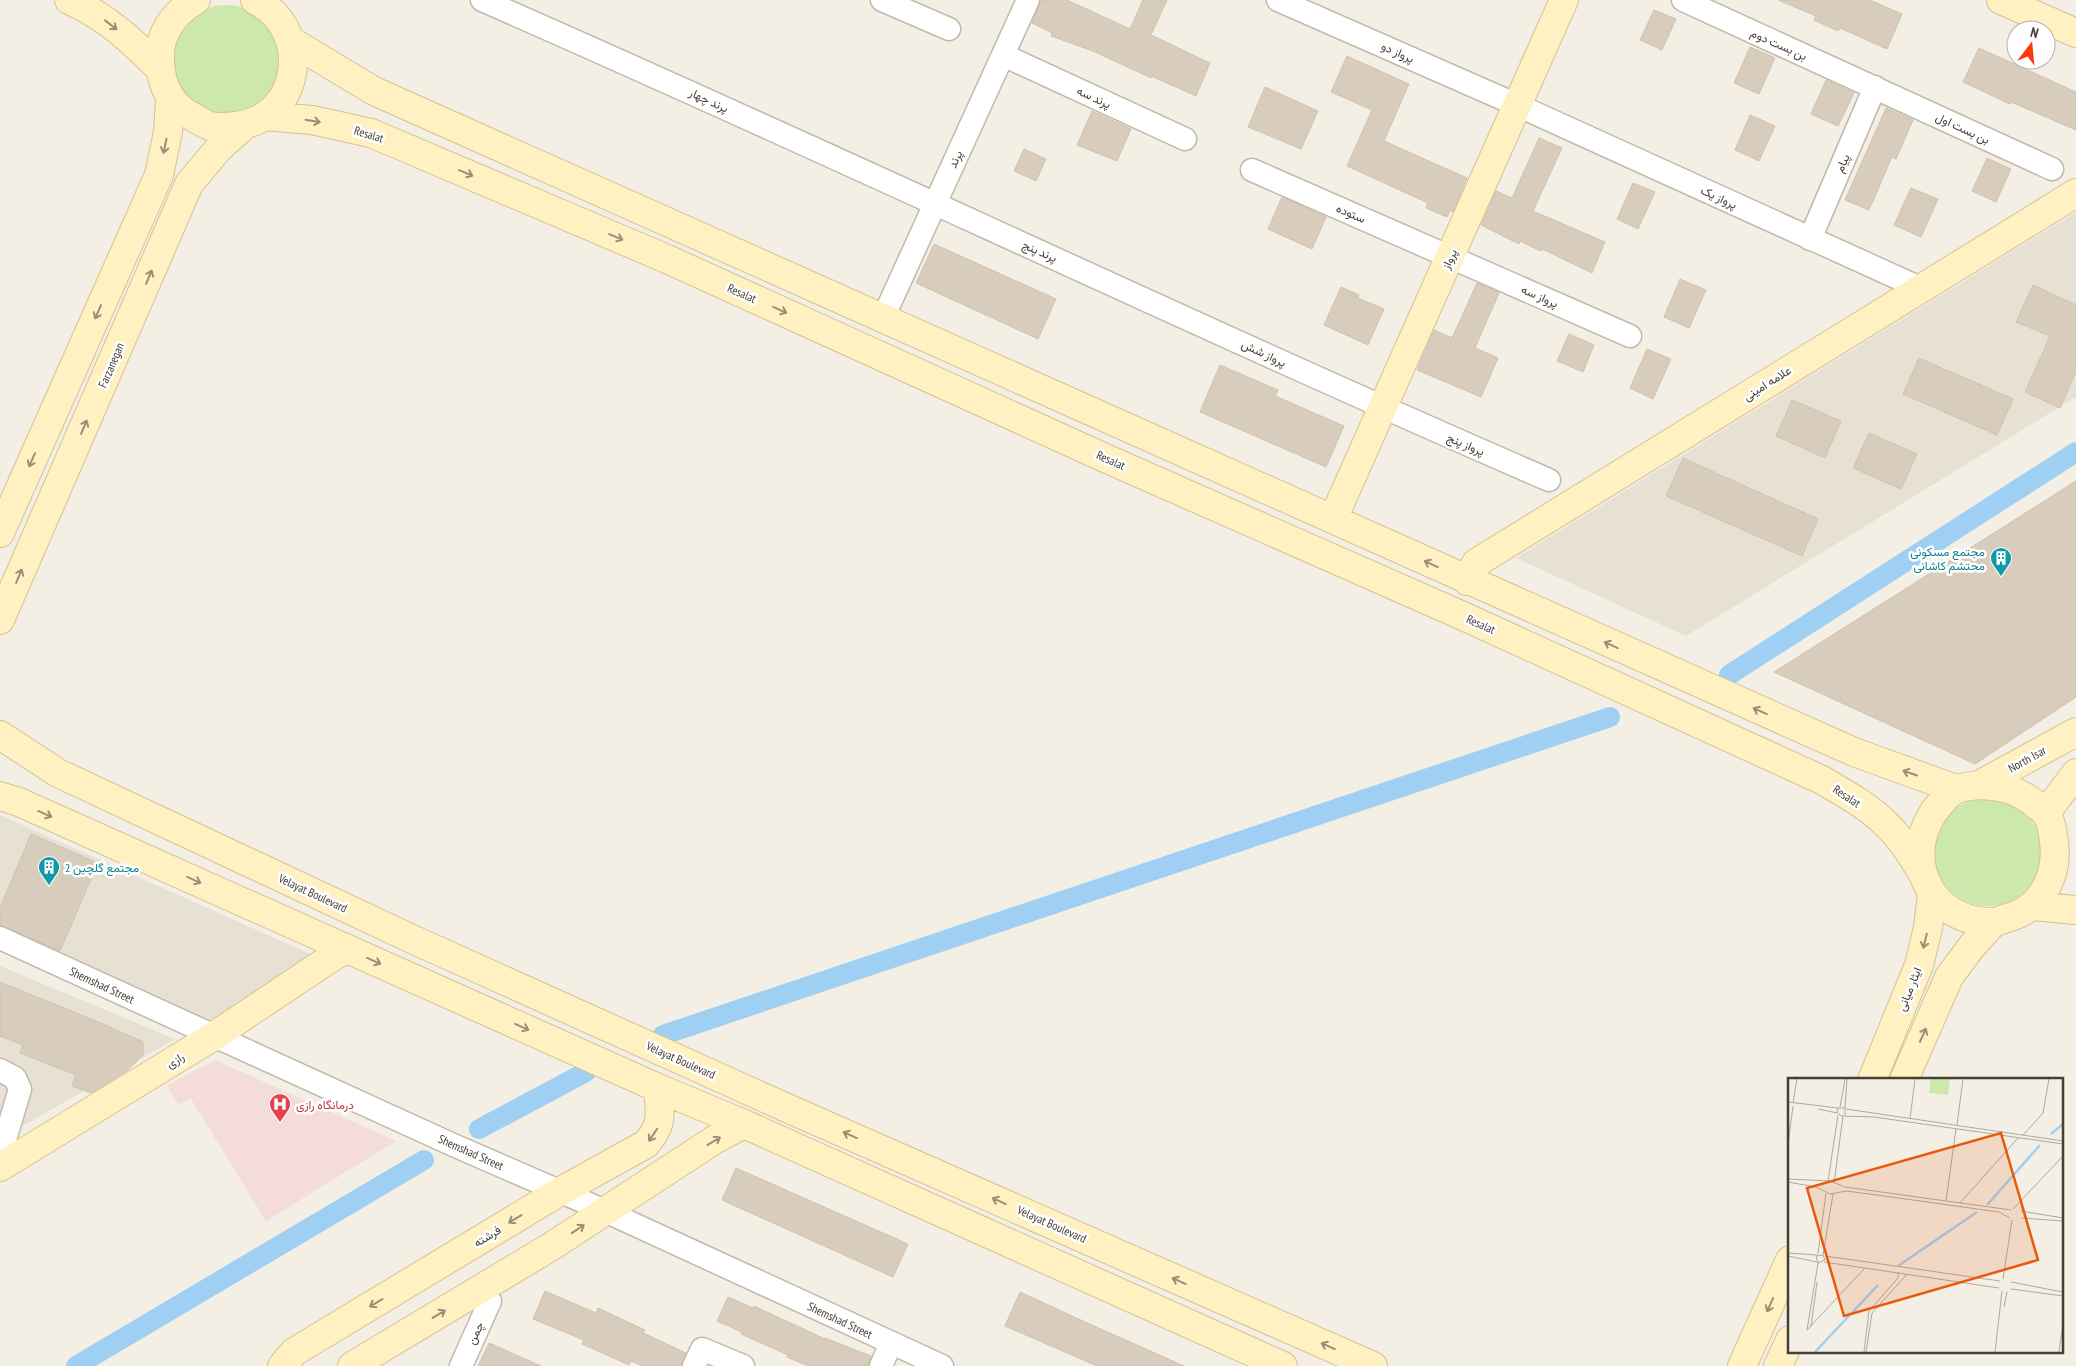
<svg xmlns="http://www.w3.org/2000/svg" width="2076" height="1366" viewBox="0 0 2076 1366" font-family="'PT Sans Narrow',Vazirmatn,sans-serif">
  <rect width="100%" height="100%" fill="#f3efe5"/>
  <path fill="#e7e1d3" d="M2076,212v185l-390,239 -170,-78z
    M0,815l319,143 -106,70 -213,-98z
    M0,966l175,73 -175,100z"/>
  <path fill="#f4dcd8" d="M215,1060l181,81 -130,80 -75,-122 -13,5 -11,-19z"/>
  <path fill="#cde8ac" d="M170 61a56 56 0 1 1 112 0a56 56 0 1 1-112 0Z
    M1934 852a54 54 0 1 1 108 0a54 54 0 1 1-108 0Z"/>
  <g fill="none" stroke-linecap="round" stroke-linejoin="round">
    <path stroke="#9fcff2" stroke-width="20" d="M1729,675l347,-223
      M663,1035l947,-318
      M479,1129l107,-57
      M76,1366l348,-206"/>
  </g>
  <path fill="#d8cdbd" stroke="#d0c2ad" d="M1041,0h26l63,29 13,-29h24l-16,35 59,28 -14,33 -45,-20v2l-58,-27 -42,-15 1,-3 -20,-10z
    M1778,0h92l32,14 -15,35 -47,-21 -2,3 -24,-11 2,-4z
    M1654,10l22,9 -14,31 -22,-10z
    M1750,47l25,11 -16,36 -25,-11z
    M1979,48l97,44v38l-65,-28 -1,2 -47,-22z
    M1347,56l62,28 -25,57 83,37 -14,34 -3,-1 -3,6 -21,-9 2,-5 -81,-37 25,-56 -41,-18z
    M1826,80l28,13 -16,33 -27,-12z
    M1265,87l53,24 -17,38 -53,-22z
    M1886,108l27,12 -17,39 -4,-2 -23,53 -24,-10z
    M1092,111l39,18 -14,32 -40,-16z
    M1750,115l25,11 -16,35 -24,-11z
    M1539,138l23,10 -29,63 72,31 -13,31 -50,-24 -1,2 -21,-10 -1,3 -38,-19 15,-34 16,7z
    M1024,149l22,10 -10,22 -22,-10z
    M1987,158l24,11 -15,33 -24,-11z
    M1633,183l22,9 -17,37 -21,-10z
    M1911,188l27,11 -17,38 -27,-12z
    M1282,197l44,20 -14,32 -44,-20z
    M934,244l122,55 -18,40 -122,-56z
    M1680,279l26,11 -17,38 -25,-11z
    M1477,283l22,10 -24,55 23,10 -17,39 -64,-27 17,-40 18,8z
    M2033,285l43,20v67l-16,36 -35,-16 25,-56 -34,-14z
    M1341,287l18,8 -1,3 26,11 -16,36 -44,-20z
    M1569,334l25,11 -11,27 -26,-11z
    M1647,349l24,10 -18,40 -23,-11z
    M1919,358l94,41 -16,36 -94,-41z
    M1220,365l58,25 -3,6 69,30 -18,41 -126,-55z
    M1792,400l49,21 -16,37 -49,-22z
    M1869,433l48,21 -16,35 -48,-21z
    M1683,458l135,61 -16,37 -136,-60z
    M2076,481v216l-101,67 -201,-92z
    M31,834l67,29 -38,88 -60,-26v-17z
    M0,982l96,39 47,21v13l-15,15 -37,23 -19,-7 4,-11 -56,-22 3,-8 -23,-9z
    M736,1168l172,76 -15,33 -171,-77z
    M545,1291l51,22 2,-5 47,22 -2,3 43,20 -5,13h-38l-12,-5 -2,4 -47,-21 2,-4 -51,-21z
    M1020,1292l65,30 99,44h-87l-92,-40z
    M728,1297l25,11 1,-2 71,33v-1l46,18 -3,10h-60l-21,-9 1,-2 -47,-21 1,-2 -25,-11z
    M489,1343l52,23h-63z"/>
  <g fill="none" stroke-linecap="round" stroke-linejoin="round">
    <g stroke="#c1baaa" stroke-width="25">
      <path id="street" d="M482,0c357,156 709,325 1067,480
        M882,0l67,29
        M1278,0l239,105 403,183
        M1683,0l369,169
        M1003,55l182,84
        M1252,170l378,166
        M1810,239l65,-152
        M883,318l145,-318
        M0,938l451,206 154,67 337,155
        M0,1070l15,8 5,11 -16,54 4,19
        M461,1366l29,-65
        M694,1366l8,-17 41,17
        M881,1366l10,-23"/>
    </g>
    <g stroke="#d4c393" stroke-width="30">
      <path id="secondary" d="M69,0c38,17 62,40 91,69
        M196,0c-23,13 -38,35 -36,62 1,23 11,44 33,55 5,3 11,7 17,9 9,2 18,1 26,0 67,-8 77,-97 19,-126
        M2001,0l75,33
        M291,41l83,50 1480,661 102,37
        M265,116l47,4 59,13 296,126 438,199 358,158 359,164c22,13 46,26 64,44 14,13 25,30 35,47
        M1333,519l231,-519
        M0,533l159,-358 9,-43 2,-35
        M1467,581l9,-18 600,-370
        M0,620l189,-436 30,-36 26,-23
        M0,735l58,38 354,166 375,169 586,258
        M1979,785c23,1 37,4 56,19 3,3 9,6 11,9 4,6 6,15 7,22 7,36 -8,73 -46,83 -4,1 -10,4 -14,4 -60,1 -92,-59 -60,-109 5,-7 15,-20 24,-24 6,-2 15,-3 22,-4z
        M1979,785l97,-53
        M0,796l19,6 639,286 86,36 539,242
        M2046,813l30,-40
        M2033,906l43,4
        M1872,1080l47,-115 9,-37 4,-35
        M1904,1080l45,-103 23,-31 22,-24
        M0,1167l214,-131 132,-88
        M282,1366l12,-14 267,-161 85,-47c18,-21 14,-30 12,-56
        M352,1366l200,-120 162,-106 30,-16
        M1742,1366l48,-106
        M1778,1366l12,-26"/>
    </g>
    <use href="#street" stroke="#fff" stroke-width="22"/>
    <use href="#secondary" stroke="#fff1c2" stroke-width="28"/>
  </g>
  <defs><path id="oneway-shaft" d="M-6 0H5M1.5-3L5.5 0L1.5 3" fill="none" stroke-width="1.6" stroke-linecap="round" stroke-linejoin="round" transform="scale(1.25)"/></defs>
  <g stroke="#998f74">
    <use href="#oneway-shaft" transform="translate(111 25) rotate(38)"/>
    <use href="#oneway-shaft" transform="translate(313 121) rotate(9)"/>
    <use href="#oneway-shaft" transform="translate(165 146) rotate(102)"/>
    <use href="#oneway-shaft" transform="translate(466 173) rotate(23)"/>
    <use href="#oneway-shaft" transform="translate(616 237) rotate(23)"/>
    <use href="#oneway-shaft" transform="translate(149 277) rotate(-67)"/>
    <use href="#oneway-shaft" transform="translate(780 310) rotate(24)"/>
    <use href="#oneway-shaft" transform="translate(98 312) rotate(114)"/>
    <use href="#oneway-shaft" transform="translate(84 427) rotate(-67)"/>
    <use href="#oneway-shaft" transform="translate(32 460) rotate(114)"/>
    <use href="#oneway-shaft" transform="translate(1431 564) rotate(-155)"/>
    <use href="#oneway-shaft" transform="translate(19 576) rotate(-67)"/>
    <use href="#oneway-shaft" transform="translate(1611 645) rotate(-156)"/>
    <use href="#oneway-shaft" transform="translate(1760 711) rotate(-156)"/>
    <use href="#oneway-shaft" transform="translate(1910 773) rotate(-161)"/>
    <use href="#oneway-shaft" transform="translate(45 814) rotate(24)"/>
    <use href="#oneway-shaft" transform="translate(194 880) rotate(24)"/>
    <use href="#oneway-shaft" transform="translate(1925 941) rotate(104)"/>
    <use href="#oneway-shaft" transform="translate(374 961) rotate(24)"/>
    <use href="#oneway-shaft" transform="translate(522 1027) rotate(24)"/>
    <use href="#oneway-shaft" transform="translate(1923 1035) rotate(-66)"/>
    <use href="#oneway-shaft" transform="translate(653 1135) rotate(124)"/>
    <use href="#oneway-shaft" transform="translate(850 1135) rotate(-156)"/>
    <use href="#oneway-shaft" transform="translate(714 1141) rotate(-31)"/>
    <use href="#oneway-shaft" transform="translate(999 1201) rotate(-156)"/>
    <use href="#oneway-shaft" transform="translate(515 1219) rotate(149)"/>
    <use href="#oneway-shaft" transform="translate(578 1229) rotate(-34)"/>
    <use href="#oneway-shaft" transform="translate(1179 1281) rotate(-156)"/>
    <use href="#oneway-shaft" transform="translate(376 1303) rotate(149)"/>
    <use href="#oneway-shaft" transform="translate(1770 1305) rotate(114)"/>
    <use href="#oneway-shaft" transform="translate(439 1314) rotate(-31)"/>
    <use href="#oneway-shaft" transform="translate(1328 1346) rotate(-156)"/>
  </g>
  <defs>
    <g id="building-pin" transform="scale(1.125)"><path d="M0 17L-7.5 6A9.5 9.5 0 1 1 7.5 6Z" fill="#0f9aa8" stroke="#fff"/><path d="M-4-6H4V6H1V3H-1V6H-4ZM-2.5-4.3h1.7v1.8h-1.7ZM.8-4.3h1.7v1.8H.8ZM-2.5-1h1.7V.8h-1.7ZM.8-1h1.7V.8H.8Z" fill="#fff"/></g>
    <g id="hospital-pin" transform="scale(1.125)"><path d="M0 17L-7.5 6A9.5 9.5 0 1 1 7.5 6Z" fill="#e0444e" stroke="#fff"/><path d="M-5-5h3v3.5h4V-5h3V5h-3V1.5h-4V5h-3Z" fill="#fff"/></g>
  </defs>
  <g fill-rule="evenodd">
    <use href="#building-pin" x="2001" y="558"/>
    <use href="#building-pin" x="49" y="867"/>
    <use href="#hospital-pin" x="280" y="1104"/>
  </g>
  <g text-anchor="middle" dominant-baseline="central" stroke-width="5" stroke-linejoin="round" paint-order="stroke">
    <g font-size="12" fill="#453f34" stroke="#fff">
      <text transform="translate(1779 44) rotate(24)">بن بست دوم</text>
      <text transform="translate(1398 52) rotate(24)">پرواز دو</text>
      <text transform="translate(1094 97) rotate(25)">پرند سه</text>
      <text transform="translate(709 100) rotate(25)">پرند چهار</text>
      <text transform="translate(1963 128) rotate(25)">بن بست اول</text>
      <text transform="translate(369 134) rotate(17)">Resalat</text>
      <text transform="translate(955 159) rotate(-66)">پرند</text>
      <text transform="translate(1842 163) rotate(-67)">پیام</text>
      <text transform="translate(1719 197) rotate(25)">پرواز یک</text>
      <text transform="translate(1351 213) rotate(23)">ستوده</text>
      <text transform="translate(1040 251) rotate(24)">پرند پنج</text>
      <text transform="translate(1449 259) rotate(-66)">پرواز</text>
      <text transform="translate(742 293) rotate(24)">Resalat</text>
      <text transform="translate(1540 296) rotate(24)">پرواز سه</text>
      <text transform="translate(1264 353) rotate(25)">پرواز شش</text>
      <text transform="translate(111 365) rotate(-67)">Farzanegan</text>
      <text transform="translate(1767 383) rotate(-32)">علامه امینی</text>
      <text transform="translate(1466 444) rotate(23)">پرواز پنج</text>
      <text transform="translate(1111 460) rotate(24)">Resalat</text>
      <text transform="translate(1481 624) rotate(24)">Resalat</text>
      <text transform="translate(2027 759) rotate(-29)">North Isar</text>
      <text transform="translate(1847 796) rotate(33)">Resalat</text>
      <text transform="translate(313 893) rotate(25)">Velayat Boulevard</text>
      <text transform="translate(102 985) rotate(25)">Shemshad Street</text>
      <text transform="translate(1909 989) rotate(-68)">ایثار میانی</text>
      <text transform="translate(175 1060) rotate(-32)">رازی</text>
      <text transform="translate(681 1060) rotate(24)">Velayat Boulevard</text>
      <text transform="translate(471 1152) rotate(24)">Shemshad Street</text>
      <text transform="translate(1052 1224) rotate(24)">Velayat Boulevard</text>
      <text transform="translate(487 1236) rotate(-31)">فرشته</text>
      <text transform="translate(840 1320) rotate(25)">Shemshad Street</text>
      <text transform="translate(475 1333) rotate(-66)">چمن</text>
    </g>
    <g font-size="12" fill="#0d838f" stroke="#fff" text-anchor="end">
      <text x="1985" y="551">مجتمع مسکونی<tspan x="1985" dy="14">محتشم کاشانی</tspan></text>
      <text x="65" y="867" text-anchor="start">مجتمع گلچین 2</text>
    </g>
    <g font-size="12" fill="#be3a42" stroke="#fff" text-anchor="start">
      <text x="296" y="1104">درمانگاه رازی</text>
    </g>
  </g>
  <g transform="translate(1788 1078)">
    <rect width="275" height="275" fill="#f3efe5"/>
    <path d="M143,1h19l-2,16 -19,-2z" fill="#cde8ac"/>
    <path fill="none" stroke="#9fcff2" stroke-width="2.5" d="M263,56l12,-10M199,127l53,-60M110,188l79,-54M27,274l63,-67"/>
    <path fill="none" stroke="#ada99e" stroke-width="1" d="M0,24l50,6M5,25l4,-24M52,29l5,-28M57,30l2,-29M30,31l19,4M58,31l217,32M57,37v-7h-7l-1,4 4,4 33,1 189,27M122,41l5,-40M169,47l6,-46M235,57l20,-22 6,-34M0,66l5,-38M0,101l42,2 15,6 166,23M40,103l10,-66M0,104l28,5 14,7 16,-3 31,4 122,17 11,6M46,105l9,-67M158,123l10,-72M172,125l58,-65M225,131l50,-53M233,133l42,7M234,140l41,3M0,175l29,2M30,176l8,-61M35,177l-7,1 2,7 7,-3 -2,-5 10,-61M0,178l29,6M37,178l175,25M36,184l175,26M215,201l9,-59M223,204l52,10M223,211l52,7M216,229l3,-15M23,249l6,-45M19,252l58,-62M19,252l11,-67M76,274l5,-41 29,-33v-6M78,274l6,-39 35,-39M207,274l7,-61M271,274l4,-28"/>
    <path fill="#e8590c" fill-opacity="0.15" stroke="#e8590c" stroke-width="2.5" d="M213,55l37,127 -194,56 -37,-128z"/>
    <rect width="275" height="275" fill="none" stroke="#453f34" stroke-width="2.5"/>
  </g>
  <g transform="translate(2031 45) rotate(16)"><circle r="24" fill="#ffffff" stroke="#b5b2ae"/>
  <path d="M0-4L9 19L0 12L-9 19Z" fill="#ff3610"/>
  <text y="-8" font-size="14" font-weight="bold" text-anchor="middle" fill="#453f34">N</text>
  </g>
</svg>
